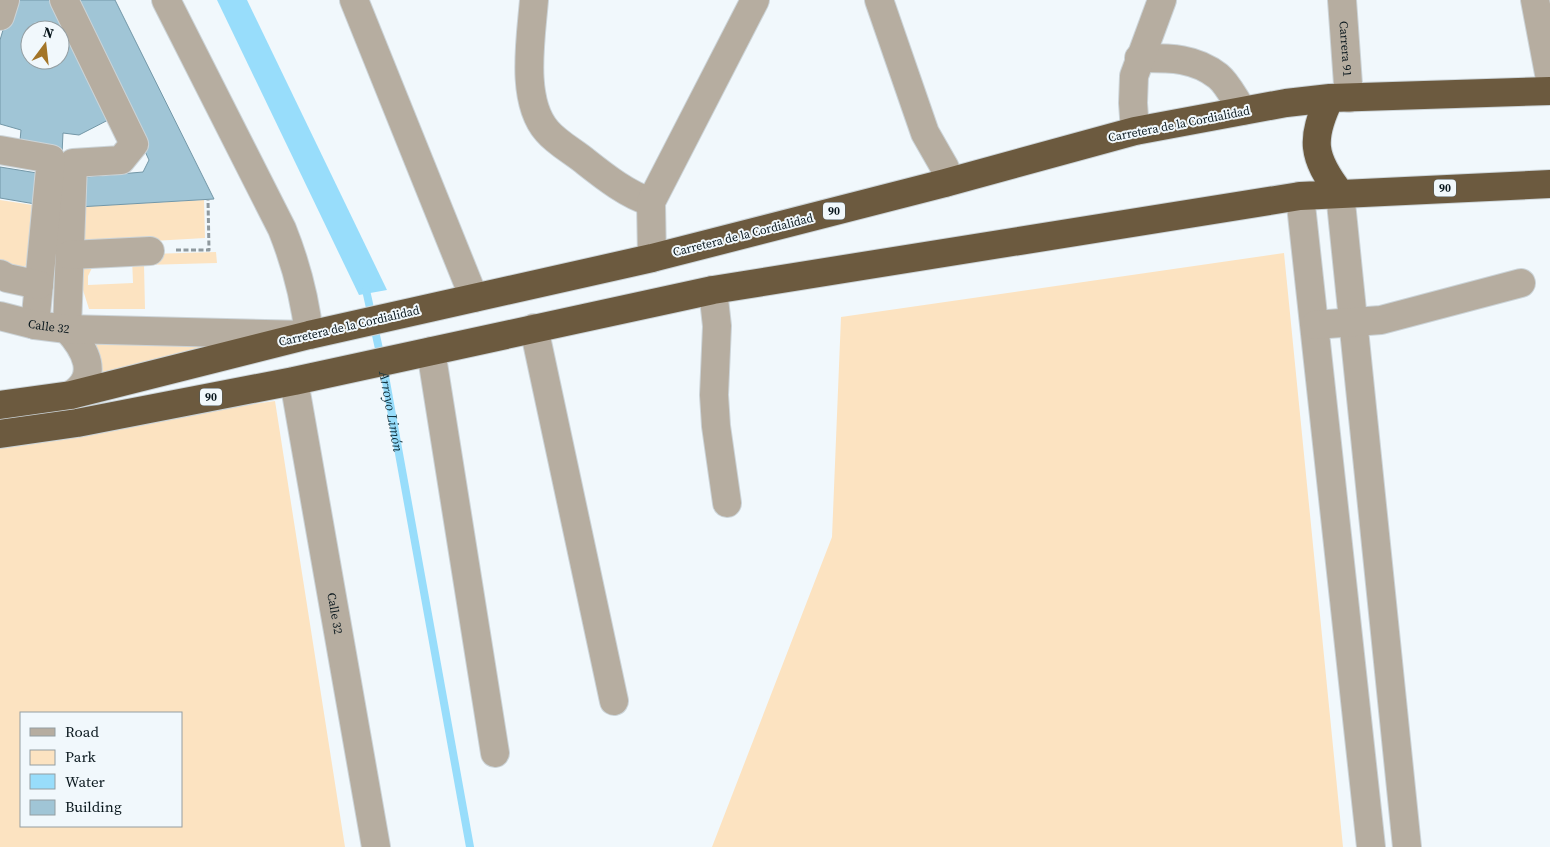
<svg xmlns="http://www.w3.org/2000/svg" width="1550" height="847" viewBox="0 0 1550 847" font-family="'Source Serif 4',serif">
  <rect width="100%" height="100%" fill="#f1f8fc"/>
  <path fill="#fce3c1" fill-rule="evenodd" d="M0,200l39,6 -11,58 -11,7 -17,-5z
    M204,200l1,38 -121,7 -6,-38z
    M216,252l1,11 -73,2 1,44h-56l-13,-41h16l-4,8v9l45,-2 -1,-25 18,-4z
    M1284,253l59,594h-631l120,-310 9,-220z
    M282,336l-193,45 12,-13 -2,-15 -9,-12z
    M275,401l70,446h-345v-406zM21,713h160v113h-160z"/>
  <path fill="#98ddfb" d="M217,0h30l140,290 -28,5z"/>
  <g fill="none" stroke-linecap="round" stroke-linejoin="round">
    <path stroke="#98ddfb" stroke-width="8" id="s1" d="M366,290l19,86 85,471"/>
  </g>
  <path fill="#a0c5d6" stroke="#7397a7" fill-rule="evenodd" d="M12,0h41l59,118 -33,17 -16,-2 -1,21 -43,-3 2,-21 -21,-6v-84zM30,30h30v30h-30z
    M75,0h40l99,199 -136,8 -31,-1 -47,-8v-31l37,6 48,4 58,-5 6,-12z"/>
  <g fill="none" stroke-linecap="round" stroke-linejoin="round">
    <g stroke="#ccd4d8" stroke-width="30">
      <g id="minor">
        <path d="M64,0l70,144 -13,16 -48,3 -6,166c18,20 34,47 4,66"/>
        <path d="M354,0l120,298"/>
        <path d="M534,0c-3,38 -14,100 13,131 10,12 27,21 39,31 19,15 42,33 65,40"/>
        <path d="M879,0l46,133 20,35v15"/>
        <path id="s2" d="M1342,0l7,98"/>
        <path d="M1535,0l15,79"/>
        <path d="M0,16l5,-16"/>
        <path d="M1139,58c29,0 55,-1 79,18 10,8 17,24 25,35"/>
        <path d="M1135,131l-2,-28 1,-27 28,-76"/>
        <path d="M0,150l51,9 -16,166"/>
        <path d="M1340,193l67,654"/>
        <path d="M1300,196l71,651"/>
        <path d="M70,255l80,-4"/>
        <path d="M652,258l-1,-56 104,-202"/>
        <path d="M0,274l7,4 32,7"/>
        <path d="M713,290l4,36 -3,69 2,31 11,77"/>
        <path id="s3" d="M0,316l35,9 32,4 242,6c-4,-37 -13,-71 -27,-106l-116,-229"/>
        <path d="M1315,325l66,-5 140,-37"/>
        <path d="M534,328l80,373"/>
        <path d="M431,351l64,402"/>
        <path id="s4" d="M294,381l82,466"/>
      </g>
    </g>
    <g stroke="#ccd4d8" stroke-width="30">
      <path id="highway" d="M1330,98c-20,41 -18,59 10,95
        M0,405l71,-10 238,-60 343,-77 293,-75 190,-52 151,-28 44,-5 220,-7
        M0,434l77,-11 217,-42 419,-91 587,-94 250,-12"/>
    </g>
    <path stroke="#8f999e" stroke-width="3" stroke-dasharray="5 2.5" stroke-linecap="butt" d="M176,250h33l-1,-50"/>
    <use href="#minor" stroke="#b6ada0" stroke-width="28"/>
    <use href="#highway" stroke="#6c5a3f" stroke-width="28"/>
  </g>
  <g text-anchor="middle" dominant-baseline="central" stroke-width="4" stroke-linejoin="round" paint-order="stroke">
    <g fill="#f1f8fc" stroke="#4e5a5f" stroke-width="1">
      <rect x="1434" y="179.5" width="22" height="17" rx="4"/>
      <rect x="823" y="202.5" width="22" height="17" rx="4"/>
      <rect x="200" y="388.5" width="22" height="17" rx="4"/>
    </g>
    <g font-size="11" font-weight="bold" fill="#08161c">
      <text x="1445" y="188">90</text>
      <text x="834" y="211">90</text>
      <text x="211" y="397">90</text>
    </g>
    <g font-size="12" fill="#08161c" stroke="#f1f8fc">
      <text stroke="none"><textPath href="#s2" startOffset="49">Carrera 91</textPath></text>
      <text transform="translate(1179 124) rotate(-11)">Carretera de la Cordialidad</text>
      <text transform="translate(743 235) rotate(-14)">Carretera de la Cordialidad</text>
      <text stroke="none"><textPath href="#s3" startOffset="50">Calle 32</textPath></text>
      <text transform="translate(349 326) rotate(-13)">Carretera de la Cordialidad</text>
      <text stroke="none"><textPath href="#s4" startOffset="236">Calle 32</textPath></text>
    </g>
    <g font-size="14" font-style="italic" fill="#12333f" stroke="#f1f8fc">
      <text stroke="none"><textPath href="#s1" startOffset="124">Arroyo Limón</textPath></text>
    </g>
  </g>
  <rect x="20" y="712" width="162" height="115" fill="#f1f8fc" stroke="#949ea2"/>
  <rect x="30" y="728" width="25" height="8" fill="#b6ada0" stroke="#949ea2"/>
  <text x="65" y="737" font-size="15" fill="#08161c">Road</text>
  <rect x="30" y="750" width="25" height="15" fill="#fce3c1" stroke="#949ea2"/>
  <text x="65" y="762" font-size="15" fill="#08161c">Park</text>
  <rect x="30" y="774" width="25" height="15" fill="#98ddfb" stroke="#949ea2"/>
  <text x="65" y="787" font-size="15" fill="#08161c">Water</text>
  <rect x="30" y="800" width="25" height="15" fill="#a0c5d6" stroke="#949ea2"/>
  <text x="65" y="812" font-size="15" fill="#08161c">Building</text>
  <g transform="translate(45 45) rotate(15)"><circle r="24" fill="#f1f8fc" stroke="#949ea2"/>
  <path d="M0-4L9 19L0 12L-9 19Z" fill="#a37528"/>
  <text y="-8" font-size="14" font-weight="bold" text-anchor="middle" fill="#08161c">N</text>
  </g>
</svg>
